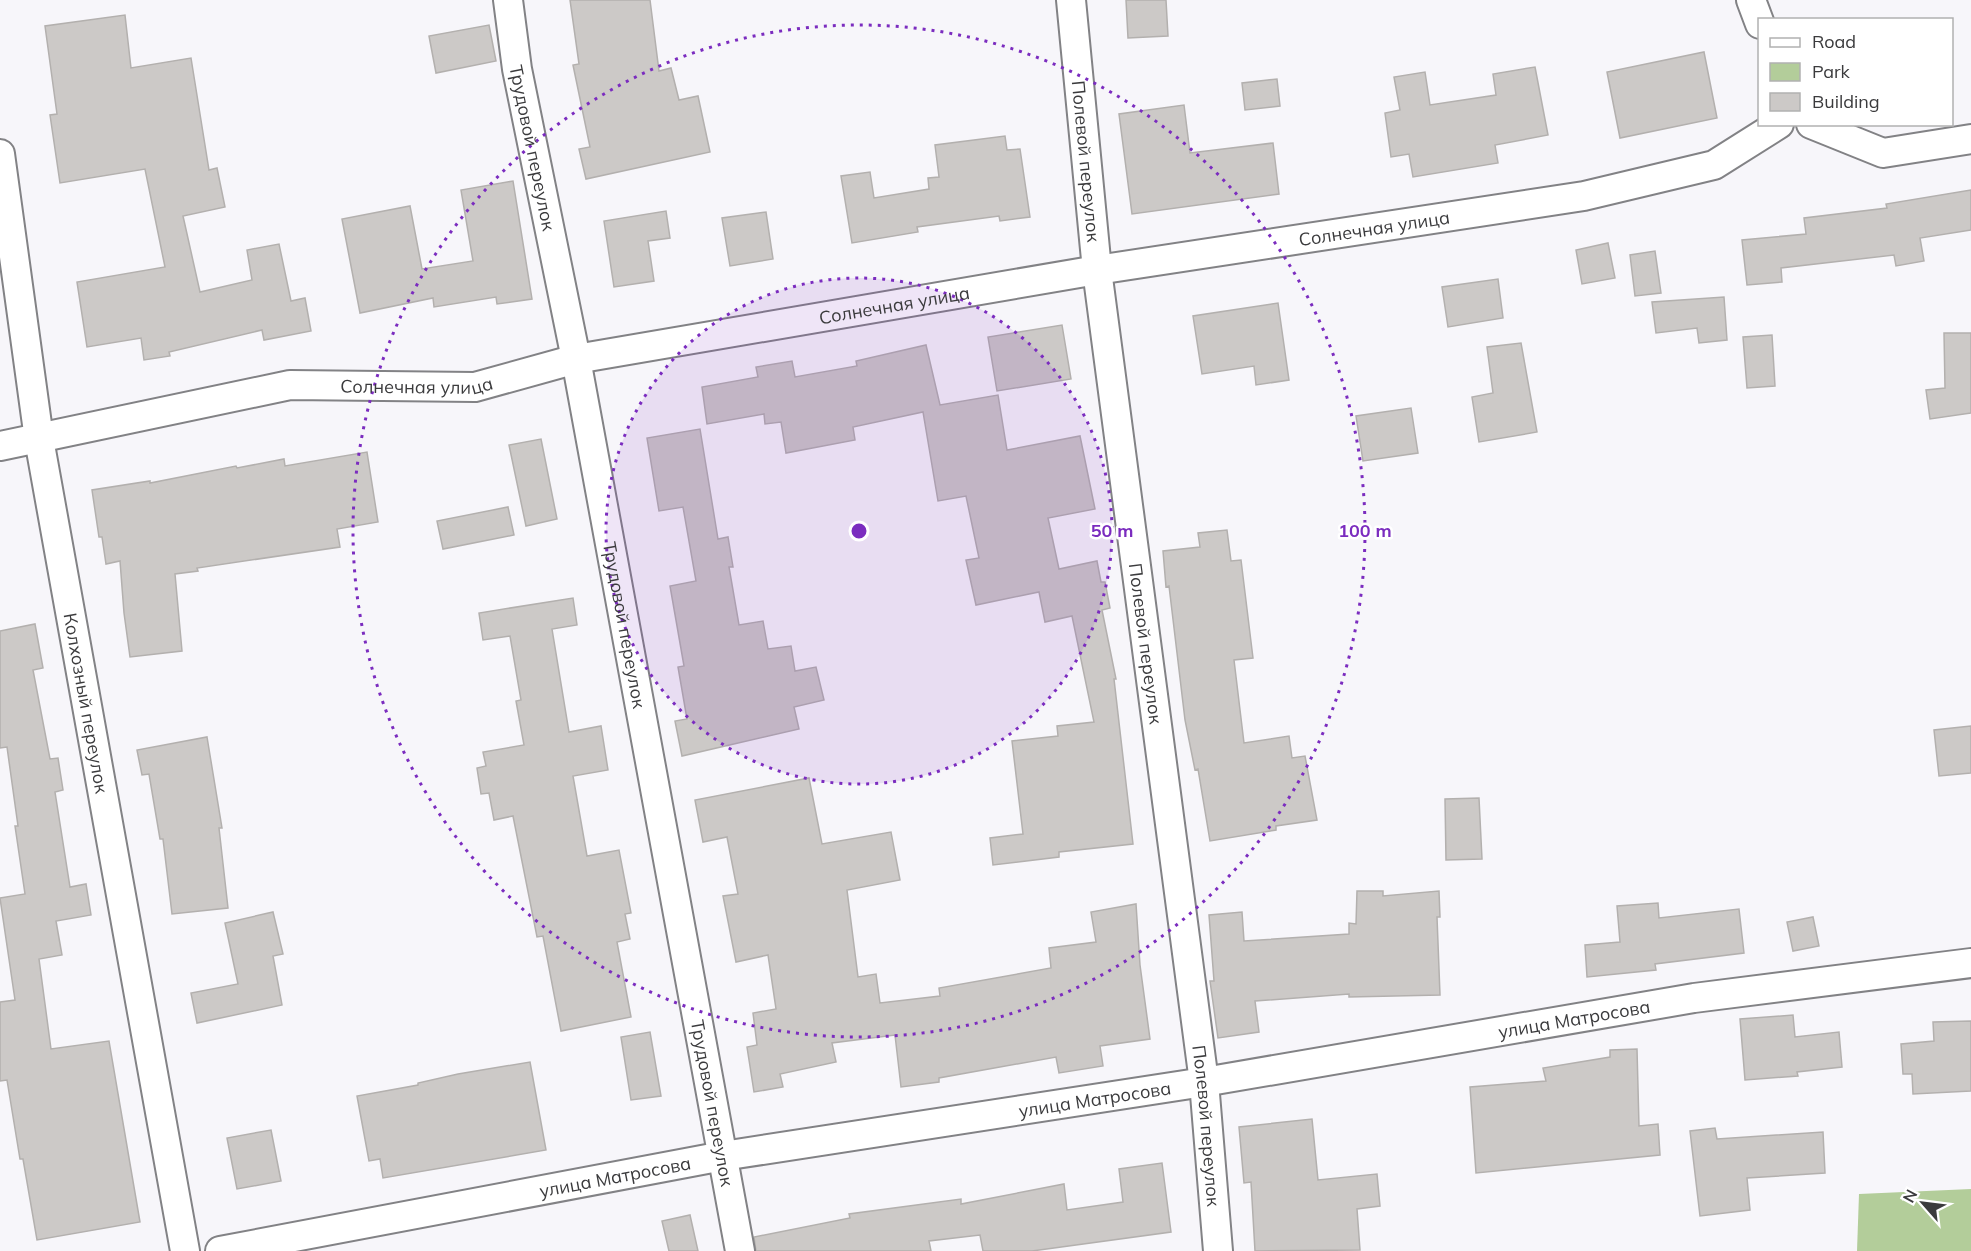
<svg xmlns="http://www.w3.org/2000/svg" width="1971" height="1251" viewBox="0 0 1971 1251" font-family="Mulish,sans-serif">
  <rect width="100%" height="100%" fill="#f7f6fa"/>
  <path fill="#b3cd9a" d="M1971,1189v62h-114l2,-57z"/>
  <path fill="#ccc9c7" stroke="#b3b0ae" stroke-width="1.5" d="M570,0h80l9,71 12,-3 8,32 19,-4 12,56 -124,27 -7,-30 11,-2 -17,-82 6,-1z
    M1126,0h40l2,36 -40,2z
    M125,15l6,53 60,-10 18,112 8,-2 8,39 -42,9 17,76 52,-12 -5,-30 32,-6 12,57 14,-3 6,33 -47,9 -2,-10 -93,22 1,4 -26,4 -3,-22 -54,9 -10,-65 88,-15 -20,-98 -85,14 -10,-68 7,-1 -12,-88z
    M489,25l7,36 -60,12 -7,-37z
    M1704,52l13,66 -97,20 -13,-66z
    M1535,67l13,68 -53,10 3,18 -85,14 -4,-23 -18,3 -6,-44 15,-3 -6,-33 31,-5 5,33 66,-10 -3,-21z
    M1277,79l3,27 -35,4 -3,-27z
    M1184,105l6,48 83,-10 6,51 -147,20 -13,-100z
    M1005,136l2,14 13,-1 10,68 -30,4 -1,-5 -82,11 1,5 -66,11 -11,-67 29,-4 4,26 55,-9 -1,-11 11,-1 -4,-32z
    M513,181l19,118 -35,5 -1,-7 -62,10 -1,-9 -73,15 -18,-94 68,-13 12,63 51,-8 -12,-71z
    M1971,190v40l-51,8 4,23 -28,5 -2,-11 -113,13 1,14 -35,3 -5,-45 64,-6 -2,-16 83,-10 -1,-4z
    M666,211l4,27 -22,3 6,40 -40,6 -10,-66z
    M766,212l7,47 -43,7 -8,-48z
    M1608,243l7,35 -33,6 -6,-34z
    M1655,251l6,42 -26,3 -5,-41z
    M1498,279l5,39 -55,9 -6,-40z
    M1724,297l3,43 -28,3 -2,-15 -41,5 -4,-31z
    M1278,303l11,77 -33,5 -2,-19 -52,8 -9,-58z
    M1062,325l9,54 -74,12 -9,-54z
    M1944,333h27v80l-41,6 -4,-29 19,-2z
    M1772,335l3,51 -28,2 -4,-51z
    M1521,343l16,89 -58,10 -7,-45 21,-4 -6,-46z
    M926,345l14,60 58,-10 9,55 73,-14 15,73 -47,9 11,51 38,-8 4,21h4l5,26 -8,2 14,69h-2l19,165 -74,8v5l-66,8 -3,-27 33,-4 -11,-93 46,-5 -1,-10 37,-4 -22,-106 -27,6 -6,-30 -63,13 -10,-45 13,-2 -13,-62 -28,5 -15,-89 -70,15 2,13 -69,13 -5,-31 -16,2 -1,-10 -57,10 -5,-37 56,-10 -2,-10 36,-6 3,16 62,-11 -1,-5z
    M1411,408l7,45 -55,8 -7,-45z
    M700,429l18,110 10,-2 5,30h-4l10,58 24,-4 5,28 23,-3 4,25 21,-4 8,33 -30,7 5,22 -117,27 -7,-35 12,-2 -9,-52 6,-1 -14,-80 26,-5 -13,-74 -24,4 -12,-73z
    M541,439l16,80 -31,7 -17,-81z
    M367,452l11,70 -41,7 3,18 -143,21 1,3 -23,3 7,77 -52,6 -6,-44 -4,-52 -14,3 -4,-27h-3l-7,-47 58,-9v2l86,-17 1,2 47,-9 1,7z
    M508,507l6,28 -71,14 -6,-28z
    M1227,530l4,31 10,-1 12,98 -19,2 10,83 45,-7 3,22 13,-2 12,64 -41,6v4l-66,11 -12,-72 -3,1 -10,-50 -16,-134 -3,1 -3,-36 37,-4 -2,-14z
    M573,598l4,27 -25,4 17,103 32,-6 7,44 -35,6 14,80 32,-6 12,63 -6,1 5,25 -13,3 14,75 -70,14 -18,-95 -6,1 -24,-121 -19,4 -5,-27 -8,1 -4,-26 9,-2 -3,-14 41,-7 -8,-44 5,-1 -11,-64 -27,4 -4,-27z
    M35,624l8,44 -10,2 17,89 8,-1 5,32 -8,2 15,95 16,-3 5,31 -35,6 6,34 -23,4 12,90 58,-8 31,181 -103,18 -14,-81h-3l-13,-79 -7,1v-79l15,-2 -15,-102 25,-4 -10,-68h3l-11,-79 -7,1v-117z
    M1971,726v47l-32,3 -5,-46z
    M207,737l15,91h-3l9,80 -56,6 -9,-75h-3l-11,-65 -7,1 -5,-25z
    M809,778l13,66 69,-12 9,48 -53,10 11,87 18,-3 4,29 60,-7 -1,-8 112,-20 -2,-20 47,-6 -5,-30 45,-8 4,61 10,74 -50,7 3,20 -44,7 -3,-16 -117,21v4l-38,5 -6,-52 -63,8 4,19 -56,12 3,13 -29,5 -7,-45 10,-2 -4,-32 23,-4 -8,-54 -32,7 -13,-66 15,-2 -11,-57 -24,5 -8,-42z
    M1479,798l3,61 -36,1 -1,-61z
    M1357,891h26v5l56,-5 1,26h-3l3,78 -91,2v-3l-94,7 4,31 -41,6 -8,-57h4l-5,-66 33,-3 2,29 105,-7v-11l7,1z
    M1658,903l1,15 80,-9 5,44 -89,11 1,6 -69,7 -2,-32 35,-3 -3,-36z
    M273,912l10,42 -10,2 9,49 -85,18 -6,-30 47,-9 -13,-61z
    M1813,917l6,29 -26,5 -6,-29z
    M1793,1015l2,22 44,-5 3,35 -45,5 1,4 -53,4 -5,-61z
    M1971,1021v70l-58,3 -1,-20h-9l-2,-30 33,-3 -1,-19z
    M650,1032l11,64 -30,4 -10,-63z
    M1637,1049l2,77 19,-2 2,31 -184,18 -6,-86 76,-6 -3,-13 67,-11v-7z
    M530,1062l16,88 -163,28 -3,-19 -11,2 -12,-65 61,-11v-2l40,-9z
    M1312,1119l6,61 59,-6 3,32 -23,3 3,41 -105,1 -4,-69 -7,1 -5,-56z
    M1715,1128l2,11 106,-7 2,41 -78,5 3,32 -50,6 -10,-85z
    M271,1130l10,51 -44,8 -10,-51z
    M1162,1163l9,69 -139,19h-49l-3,-16 -51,6 2,10h-175l-2,-14 96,-19 -1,-4 112,-15v5l103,-20 3,26 56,-8 -4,-33z
    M690,1215l8,36h-29l-7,-30z"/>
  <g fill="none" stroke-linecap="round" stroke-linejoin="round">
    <g stroke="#828285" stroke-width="32">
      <g id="street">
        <path id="s1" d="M508,0l9,69 59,290 164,892"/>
        <path id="s2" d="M1071,0l26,270 107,812 14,169"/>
        <path d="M1751,0l9,24"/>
        <path d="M1811,124l72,29 88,-14"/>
        <path id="s3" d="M0,154l39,285 146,812"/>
        <path id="s4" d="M0,446l290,-61 185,2 101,-28 521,-89 487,-74 130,-31 65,-41"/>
        <path id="s5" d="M220,1251l503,-95 481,-74 490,-84 277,-35"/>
      </g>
    </g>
    <use href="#street" stroke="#fff" stroke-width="28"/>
  </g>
  <circle cx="859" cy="531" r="253" fill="#7b2cbf" fill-opacity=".12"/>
  <g fill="none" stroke="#7b2cbf" stroke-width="3" stroke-dasharray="3 6">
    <circle cx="859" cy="531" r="253"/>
    <circle cx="859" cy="531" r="506"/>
  </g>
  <g text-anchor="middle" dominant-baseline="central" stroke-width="5" stroke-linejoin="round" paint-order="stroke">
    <g font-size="18" fill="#3b3b3d" stroke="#fff">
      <text stroke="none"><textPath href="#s1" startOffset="150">Трудовой переулок</textPath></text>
      <text stroke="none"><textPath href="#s2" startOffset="162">Полевой переулок</textPath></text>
      <text stroke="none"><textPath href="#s4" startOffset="1395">Солнечная улица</textPath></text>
      <text stroke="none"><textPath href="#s4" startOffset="909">Солнечная улица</textPath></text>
      <text stroke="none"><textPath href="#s4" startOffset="423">Солнечная улица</textPath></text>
      <text stroke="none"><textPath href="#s1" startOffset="636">Трудовой переулок</textPath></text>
      <text stroke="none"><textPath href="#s2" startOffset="648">Полевой переулок</textPath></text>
      <text stroke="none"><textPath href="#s3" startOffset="556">Колхозный переулок</textPath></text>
      <text stroke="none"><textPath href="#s5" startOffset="1374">улица Матросова</textPath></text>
      <text stroke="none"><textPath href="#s5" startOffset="888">улица Матросова</textPath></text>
      <text stroke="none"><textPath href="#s1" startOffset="1122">Трудовой переулок</textPath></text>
      <text stroke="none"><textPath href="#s2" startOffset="1134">Полевой переулок</textPath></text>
      <text stroke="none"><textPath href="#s5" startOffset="402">улица Матросова</textPath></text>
    </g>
  </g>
  <circle cx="859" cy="531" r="9" fill="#7b2cbf" stroke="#fff" stroke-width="3"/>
  <g font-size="18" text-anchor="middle" font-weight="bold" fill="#7b2cbf" stroke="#fff" stroke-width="5" stroke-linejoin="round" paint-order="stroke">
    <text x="1112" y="537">50 m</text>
    <text x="1365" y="537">100 m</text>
  </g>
  <rect x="1758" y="18" width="195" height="108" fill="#ffffff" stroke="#b1b1b1" stroke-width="1.5"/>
  <rect x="1770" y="38" width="30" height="9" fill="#ffffff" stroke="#b1b1b1" stroke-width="1.5"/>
  <text x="1812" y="48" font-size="18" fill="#3b3b3d">Road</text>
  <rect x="1770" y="63" width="30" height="18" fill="#b3cd9a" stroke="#b1b1b1" stroke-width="1.5"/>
  <text x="1812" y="78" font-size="18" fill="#3b3b3d">Park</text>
  <rect x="1770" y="93" width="30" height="18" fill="#ccc9c7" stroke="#b1b1b1" stroke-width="1.5"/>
  <text x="1812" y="108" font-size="18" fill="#3b3b3d">Building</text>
  <g transform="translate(1923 1203) rotate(298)" stroke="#ffffff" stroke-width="4.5" paint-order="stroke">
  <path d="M0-4.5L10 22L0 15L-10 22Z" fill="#3b3b3d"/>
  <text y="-9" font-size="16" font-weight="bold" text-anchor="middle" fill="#3b3b3d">N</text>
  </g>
</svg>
